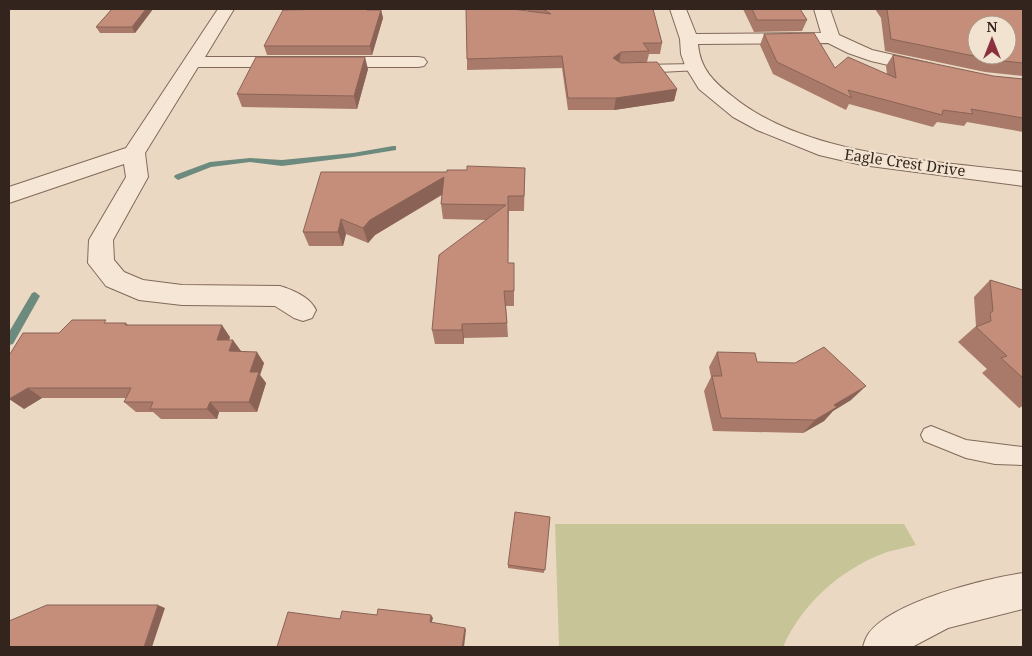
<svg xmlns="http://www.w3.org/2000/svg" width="1032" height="656" viewBox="0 0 1032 656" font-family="'Noto Serif',serif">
  <rect width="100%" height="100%" fill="#ead8c2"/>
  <path fill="#c7c597" d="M555,524h349l12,21c-11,3 -24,5 -34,9 -43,17 -80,50 -99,93h-224z"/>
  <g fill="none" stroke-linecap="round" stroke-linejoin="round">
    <path fill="#6c8a7e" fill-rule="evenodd" d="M393,146h3v4l-43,7 -71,9 -32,-4 -39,5 -33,13 -4,-3 1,-2 35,-13 40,-4 32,2 71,-7z
      M35,292l5,4 -27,48 -4,1v-13l23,-39z"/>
    <g stroke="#82695b" stroke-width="2">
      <path id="lane" d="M695,64l4,2 2,2 -2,2 -59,3 -6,-4 6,-4z
        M931,426l35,14 57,7v18l-28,-1 -29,-6 -42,-17 -3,-6 3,-6z"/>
    </g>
    <g stroke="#82695b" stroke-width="2">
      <path id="street" d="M218,9h16l-29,48h213l6,1 3,4 -3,4 -6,1h-220l-53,86 3,24 -35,63 1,20 10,12 19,8 39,5 98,1c13,4 30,11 36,24l-4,8 -9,3 -9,-3 -19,-12 -93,-1 -43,-5 -33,-14 -18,-23 1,-23 37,-63 -2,-13 -115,39v-16l117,-39z
        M670,9h16l10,25 125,-1 -7,-24h16l9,26 33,15 61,14 3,4 -3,4 -6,2 -56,-13 -23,-8 -20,-10 -130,1c2,25 16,38 34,52 74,61 199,64 291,76v14l-161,-21 -43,-10 -62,-25 -24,-13 -34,-28 -13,-21 -5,-14 -1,-15z
        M1023,573v36l-75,19 -36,19h-49c1,-4 3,-10 6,-14 25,-32 115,-54 154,-60z"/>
    </g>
    <use href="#lane" fill="#f6e6d5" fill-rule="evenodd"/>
    <use href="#street" fill="#f6e6d5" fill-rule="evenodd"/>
  </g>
  <path fill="#a97a6a" d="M112,9h41l-18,24h-35l-4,-6z
    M525,9h128l9,34 -2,11h-11l-2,8 30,27 -3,12 -60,9h-46l-6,-42 -95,2v-11l61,-48z
    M743,9h57l7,11 -5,11 -48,1z
    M875,9h148v67l-38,-4 -100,-21 -4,-33z
    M371,10h10l2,8 -11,37h-105l-3,-9z
    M764,34l71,34 52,6 -1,-8 7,-11 100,21 30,3v53l-56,-10 -3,4 -27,-4 -4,5 -84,-23 -3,6 -73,-36 -13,-29z
    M368,69l-11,40 -115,-2 -5,-13z
    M525,168l-1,43h-15l-1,52h6v43h-8l2,31 -44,1v6h-29l-3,-14 55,-110 -44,-1 -2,-15 1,-9 -67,40 -7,8 -22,-9 -3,12h-34l-6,-14 144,-60 20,-2z
    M990,280l33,10v116l-4,2 -37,-35 5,-4 -29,-27 18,-16 -2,-29z
    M109,323h17l2,2 102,12 -1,3 12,11 23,12 -4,12 6,8 -9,29h-38l-2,7h-56l-8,-7h-17l-12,-10 2,-4h-84l-18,11 -14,-55 49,-21z
    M717,352l40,10 94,38 -18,11 -9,10 -21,12 -90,-2 -9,-40 7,-14 -2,-10z
    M550,517l-6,56 -36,-5v-3z"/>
  <path fill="#8a6356" d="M146,9h7l-18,24 -3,-6z
    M381,10l2,8 -11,37 -2,-9z
    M621,52l-2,11 -6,-5z
    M365,57l3,12 -11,40 -3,-13z
    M677,89l-3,12 -60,9 2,-12z
    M444,177l2,15 -71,43 -7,8 -5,-15 7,-8z
    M341,219l5,15 -3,12 -5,-14z
    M462,324l2,14v6l-2,-14z
    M222,325l8,12 -5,14 -8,-11z
    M233,340l8,11 -3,11 -9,-11z
    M257,352l7,11 -4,12 6,8 -9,29 -8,-10 1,-30z
    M866,386l-15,14 -18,11 -9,10 -21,12 12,-13 19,-15z
    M28,388l14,10 -18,11 -15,-10z
    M210,402l9,10 -2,7 -10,-10z
    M158,605l7,3 -13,39h-8z
    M431,615l2,3 -2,7 -1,-3z
    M465,628l1,2 -2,17h-2z"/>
  <path fill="#c58e7b" stroke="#8a6356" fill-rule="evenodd" d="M112,9h34l-14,18h-36z
    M335,9h32v1h14l-11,36h-106l19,-36z
    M466,9h46l39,5 -8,-5h110l9,34h-19l6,8 -28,1 -8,6 8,5 36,-1 20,27 -61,9h-48l-6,-42 -95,3z
    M752,9h48l7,11h-50z
    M887,9h136v54l-30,-3 -102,-21zM977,25h30v30h-30z
    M814,33l21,35 13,-11 48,21 -3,-23 100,21 30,3v39l-52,-9 2,5 -30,-4 -1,5 -94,-25 4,8 -75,-36 -13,-28z
    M256,57h109l-11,39 -117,-2z
    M467,166l58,2 -1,28h-16v67h6v28h-10l3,32 -45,1v6h-30l7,-75 67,-50 -65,-1 3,-27 -74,43 -7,8 -22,-9 -3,13h-35l18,-60h126v-2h20z
    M990,280l33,10v88l-22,-20 6,-2 -31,-29 15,-6 -1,-8 3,-2z
    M72,320h34l-2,3h22l-1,2h97l-5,15h16l-4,11 28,1 -7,20h9l-10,30h-39l-3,7h-57l3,-7h-29l7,-14h-103l-19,11v-45h1l13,-21h36z
    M824,347l42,39 -32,19 3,2 -22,13 -94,-2 -9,-42h10l-5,-24 38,1 2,9 38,1z
    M515,512l35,5 -5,53 -37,-5z
    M47,605h111l-14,42h-135v-26z
    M378,609l53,6 -1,7 35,6 -3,19h-185l11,-35 52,7 2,-8 35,4z"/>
  <g text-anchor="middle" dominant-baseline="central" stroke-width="4.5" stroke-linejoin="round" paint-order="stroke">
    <g font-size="15" fill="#33251e" stroke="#f2e3d1">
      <text transform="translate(905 162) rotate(8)">Eagle Crest Drive</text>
    </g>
  </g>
  <rect width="1032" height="656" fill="none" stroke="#33251e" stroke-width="20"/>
  <g transform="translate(992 40)"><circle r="24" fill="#f2e3d1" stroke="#a69789"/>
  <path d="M0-4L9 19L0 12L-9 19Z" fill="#8c3040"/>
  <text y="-8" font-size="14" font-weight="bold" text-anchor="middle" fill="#33251e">N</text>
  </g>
</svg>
